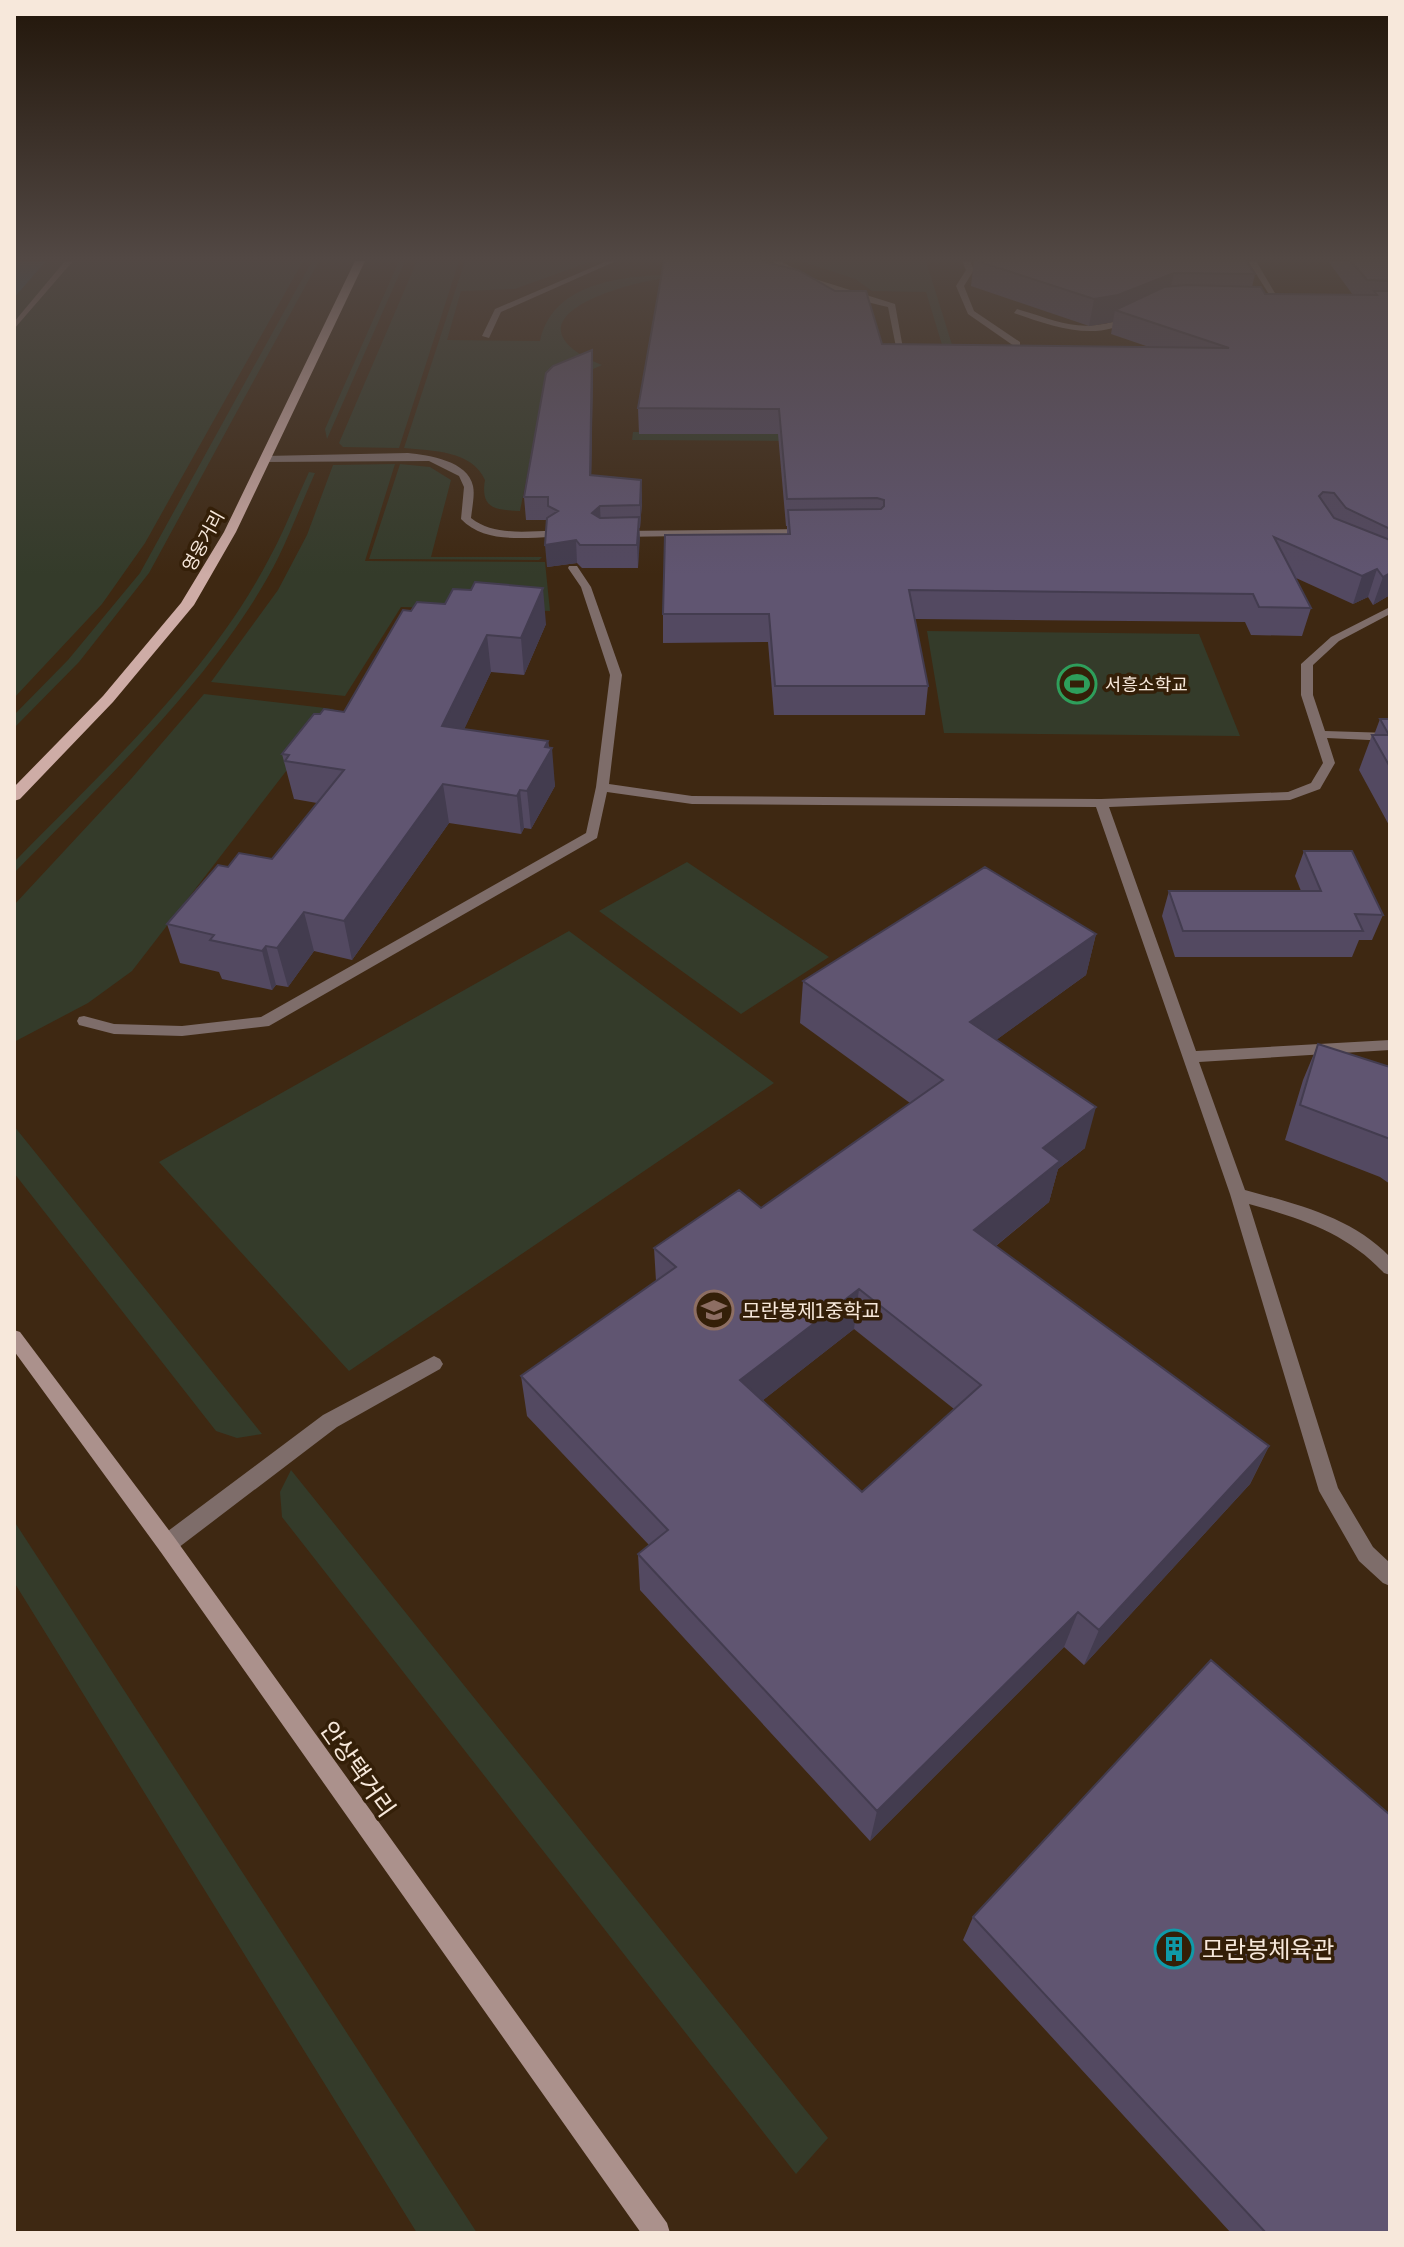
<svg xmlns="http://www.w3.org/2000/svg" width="1404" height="2247" viewBox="0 0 1404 2247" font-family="'Asap Condensed','Noto Sans KR',sans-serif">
  <rect width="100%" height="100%" fill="#3e2812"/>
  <path fill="#343b2a" d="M46,261h257l-158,282 -43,61 -88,94v-400z
    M312,261h7l-170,312 -70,89 -65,66v-13l54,-55 72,-87z
    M399,261h6l-78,178 -2,-10z
    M417,261h42l-60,187 -56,-1 -4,-4z
    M465,261h127l-77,28 -54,2 -14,49 93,1c12,-55 73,-64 122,-66l-2,4c-48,7 -159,43 -58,86l-20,9 -41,31 -21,106c-24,-1 -40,-2 -35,-31 -13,-30 -53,-29 -81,-32z
    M801,261h125l31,100h-10l-21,-69 -54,-1 -17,-12z
    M633,432h159l1,9 -161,-1z
    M395,464l-30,97 180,1 5,49 -149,-4 -56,89 -134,-14 67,-92 29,-55 26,-70z
    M400,464l30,3 21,13 -20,77h111l-3,3 -170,-1z
    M309,472l6,1c-12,27 -23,56 -36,83 -57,115 -176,226 -265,317v-11c92,-94 196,-188 257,-307 14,-26 25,-55 38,-83z
    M927,631l272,3 41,102 -296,-3z
    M204,694l130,15 -202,262 -44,32 -74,39v-137l117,-126z
    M687,862l142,95 -88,57 -142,-103z
    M569,931l205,152 -425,288 -190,-209z
    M14,1126l248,308 -25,4 -21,-7 -202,-258z
    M291,1470l537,668 -32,36 -514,-657 -2,-25z
    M14,1521l463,712h-60l-403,-651z"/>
  <path fill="#28515d" d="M14,261h32l-32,37z"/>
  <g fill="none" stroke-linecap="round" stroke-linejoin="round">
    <path fill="#7e6d6a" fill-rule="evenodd" d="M1017,309c47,14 63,25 112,8l4,2c-37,24 -81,7 -119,-6z"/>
    <path fill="#7e6d6a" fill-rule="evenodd" d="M65,261h8l-59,68v-7z"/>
    <path fill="#7e6d6a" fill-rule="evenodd" d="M607,261h9l-115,51 -12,26 -7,-2 13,-27z
      M772,261h8l35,18 80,25 9,50 -7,-2 -9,-45c-34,-8 -90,-21 -116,-46z
      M962,261h8l4,9 -10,16 10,25 46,31v4h-6l-46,-32 -12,-28 10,-16z
      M1248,261h8l29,49h-6z
      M408,453c21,2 60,8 65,33 2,9 -1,22 -2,32 23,18 53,13 81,13l5,3 -5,3c-31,1 -68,6 -91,-18l3,-32 -5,-11 -30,-15 -164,1 -5,-3 5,-3z
      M808,529l5,3 -1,2 -193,3 -5,-3 5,-3z
      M569,566h8l14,21 31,88 -13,109 83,12 409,3 187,-7 23,-9 12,-20 -22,-68v-31l30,-27 59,-30v7l-51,27 -26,24v30l12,36 65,2v8l-63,-3 8,25 -15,26 -30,11 -181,7 87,244 194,-11v10l-191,12 46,128c51,14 107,27 145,67v18l-6,-2c-37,-40 -84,-55 -135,-69l89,284 35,59 17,16v23l-7,-3 -24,-22 -40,-70 -89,-297 -134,-387 -404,-3 -85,-12 -10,46 -328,188 -87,10 -68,-2 -35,-9 -2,-4 2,-4 5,-1 30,8 68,2 79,-9 325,-184 10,-46 14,-112 -29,-88 -13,-19z
      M434,1356l6,3 3,5 -3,5 -103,58 -163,124 -7,2 -7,-2 -3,-7 3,-7 163,-122z"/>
    <path fill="#ab918c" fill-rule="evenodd" d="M14,1330l6,2 154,205 493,686 3,10h-29l-481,-682 -146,-200z"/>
    <path fill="#ceaca6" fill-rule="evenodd" d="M355,261h10l-129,271 -42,73 -81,97 -93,97 -6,2v-14l89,-91 78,-93 43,-71z"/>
  </g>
  <path fill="#534961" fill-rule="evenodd" d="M974,261h272l9,13 -3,13 13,7 88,1 -25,-34h62v334l-17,10 -5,-8 -15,7 -57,-26 15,30 -9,28 -51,-1 -6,-13 -330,-3 13,67 -3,29h-151l-6,-73 -105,1v-29l124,-80v-8h-1l-8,-92h-139l-1,-26 244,-64 267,3 -38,-13 2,-12 -24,4 -118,-40z
    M593,370l-2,106 50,4 1,22 -2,26h-1l-1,40h-56l-5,-5 -30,4v-47h-21l-2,-23z
    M445,604l101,20 -22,51 -33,-3 -27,57 84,12 7,45 -24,43 -7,-1 -3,6 -72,-11 -97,137 -38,-9 -26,36 -12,-2 -4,5 -50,-11 -3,-7 -39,-9 -13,-39 61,-57 44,-8 45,-56 -23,-4 -12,-45 38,-40 24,-2 67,-101z
    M1380,719h10v108l-31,-57 13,-35h2z
    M1304,851l79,64 -11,25h-13l-7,17h-177l-13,-41 7,-25h132l-6,-15z
    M1096,934l-10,41 -90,65 89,108 -27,21 -9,33 -53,44 273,200 -19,38 -166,181 -20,-18 -194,194 -230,-251 -2,-36 11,-9 -122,-129 -6,-40 135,-95 -2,-33 107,-40 149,-105 -110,-80 3,-42zM854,1329l100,80 -92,83 -99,-92z
    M1318,1044l72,23v117l-10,-7 -95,-37 18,-60z
    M973,1917l417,316h-159l-268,-293z"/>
  <path fill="#433c4f" d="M1174,273l-6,26 -53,11 -2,12 -24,4 5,-27z
    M592,350l1,20 -2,127 -1,-22z
    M641,480l1,22 -2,26v-23z
    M600,506l1,22 -9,-15z
    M639,517l1,22 -2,29 -1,-23z
    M576,540l1,23 -30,4 -2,-22z
    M1377,569l-9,28 -15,7 9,-28z
    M1390,573v22l-17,10 10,-28z
    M543,588l3,36 -22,51 -3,-37z
    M487,635l4,37 -43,92 -6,-38z
    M548,741l1,12 3,-5 3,38 -24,43 -4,-38z
    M443,784l6,39 -97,137 -8,-39z
    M520,790l4,38 -3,6 -4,-38z
    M304,912l10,39 -26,36 -11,-39z
    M1096,934l-10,41 -123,89 7,-42z
    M266,946l10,39 -4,5 -10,-39z
    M1096,1107l-11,41 -27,21 -9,33 -84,69 9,-41 69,-82z
    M859,1289l-5,40 -115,90 1,-39z
    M1269,1446l-19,38 -166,181 15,-35z
    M1078,1612l-14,35 -194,194 7,-30z"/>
  <path fill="#605571" stroke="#433c4f" stroke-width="2" fill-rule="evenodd" d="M664,261h95l39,9 37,21h31l16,53 347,4 -114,-38 49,-23 22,-2 75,2 4,7 112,1 -3,-4h16v238l-44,-21 -12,-15 -11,-1 -4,4 15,22 56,22v33l-7,4 -6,-8 -15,7 -88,-39 37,71 -52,-1 -6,-13 -344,-4 19,96h-153l-6,-72h-106l2,-79 125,-1 -2,-24 93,-1 3,-3v-6l-7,-2 -90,1 -8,-90 -141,-1z
    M977,261h269l9,13 -81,-1 -56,22 -24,4z
    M1351,261h39v20l-23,-1z
    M592,350l-2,125 51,5 -1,25 -40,1 -8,7 8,5 39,-1 -2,28h-57l-4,-5 -31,5 2,-27 11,-7 -10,-5v-9h-24l22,-124 7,-7z
    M475,582l68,6 -22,50 -34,-3 -45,91 106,15 -3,6 7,1 -25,43 -7,-1 -3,6 -74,-12 -99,137 -40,-9 -27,36 -11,-2 -4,5 -52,-11 4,-5 -47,-11 51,-59 10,2 11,-14 33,6 72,-89 -59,-9 4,-6 -7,-1 32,-40h6l4,-5 20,3 59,-102 8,1 6,-9 28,2 8,-15 18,1z
    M1380,719h10v48l-18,-32h17z
    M1304,851h48l31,64 -28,-1 8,17h-180l-14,-40h152z
    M985,867l111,67 -126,88 126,85 -53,41 17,13 -86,69 295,216 -170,184 -21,-18 -201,199 -239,-257 30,-24 -147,-154 155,-109 -22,-19 85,-58 22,18 182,-128 -140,-99zM859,1289l122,96 -119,107 -122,-112z
    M1318,1044l72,23v72l-90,-34z
    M1211,1660l179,155v418h-124l-293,-316z"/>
  <linearGradient id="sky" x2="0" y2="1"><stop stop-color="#22160a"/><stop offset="0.45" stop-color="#524844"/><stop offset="1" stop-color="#524844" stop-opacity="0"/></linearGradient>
  <rect width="1404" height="575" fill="url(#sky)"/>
  <defs>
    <g id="stadium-ring" transform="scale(2)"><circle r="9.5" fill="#341f08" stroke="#2e9e5b" stroke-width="1.5"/><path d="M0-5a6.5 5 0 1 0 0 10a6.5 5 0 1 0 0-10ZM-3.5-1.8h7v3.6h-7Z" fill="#2e9e5b"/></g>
    <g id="school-ring" transform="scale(2)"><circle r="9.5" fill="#341f08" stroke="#8d6e63" stroke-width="1.5"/><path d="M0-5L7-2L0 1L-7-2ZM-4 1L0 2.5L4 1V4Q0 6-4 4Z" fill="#8d6e63"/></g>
    <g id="building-ring" transform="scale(2)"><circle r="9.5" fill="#341f08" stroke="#0f9aa8" stroke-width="1.5"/><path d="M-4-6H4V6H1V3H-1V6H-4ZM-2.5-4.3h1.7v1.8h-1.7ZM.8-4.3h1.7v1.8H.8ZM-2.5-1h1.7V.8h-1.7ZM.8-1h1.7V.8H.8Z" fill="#0f9aa8"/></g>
  </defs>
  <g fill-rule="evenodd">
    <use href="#stadium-ring" x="1077" y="684"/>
    <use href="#school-ring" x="714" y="1310"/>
    <use href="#building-ring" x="1174" y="1949"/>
  </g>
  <g text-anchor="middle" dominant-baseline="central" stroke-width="7" stroke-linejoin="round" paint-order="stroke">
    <g font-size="18" fill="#f7e8db" stroke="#341f08">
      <text transform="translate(203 541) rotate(-61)">영웅거리</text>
    </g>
    <g font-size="18" fill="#f7e8db" stroke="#341f08" text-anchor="start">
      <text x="1105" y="684">서흥소학교</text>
    </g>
    <g font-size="20" fill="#f7e8db" stroke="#341f08" text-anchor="start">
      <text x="742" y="1310">모란봉제1중학교</text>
    </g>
    <g font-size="24" fill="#f7e8db" stroke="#341f08">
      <text transform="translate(358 1769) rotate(55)">안상택거리</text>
    </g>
    <g font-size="24" fill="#f7e8db" stroke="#341f08" text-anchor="start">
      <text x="1202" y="1949">모란봉체육관</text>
    </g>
  </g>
  <rect width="1404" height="2247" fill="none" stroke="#f7e8db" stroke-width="32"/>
</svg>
